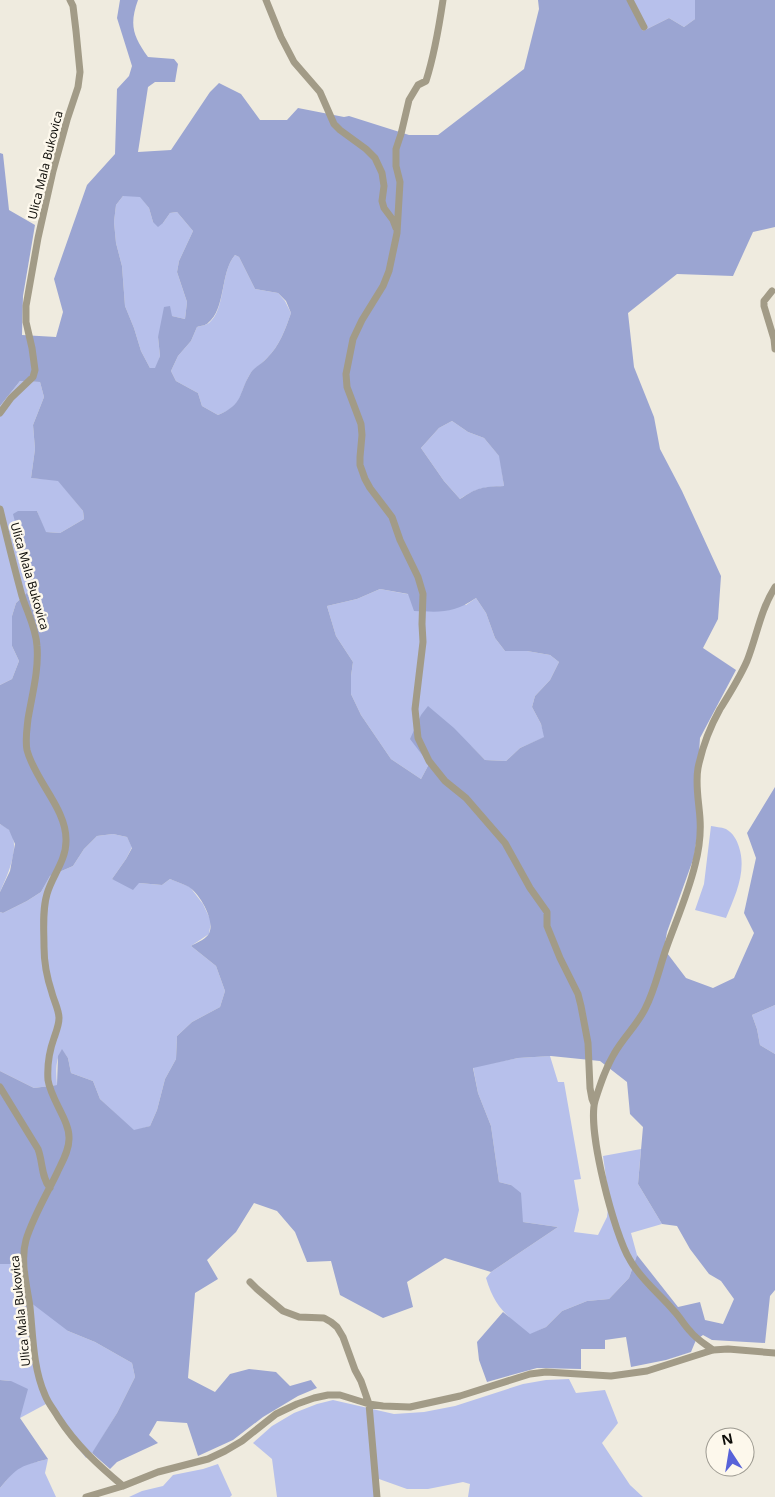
<svg xmlns="http://www.w3.org/2000/svg" width="775" height="1497" viewBox="0 0 775 1497" font-family="'Noto Sans',sans-serif">
  <rect width="100%" height="100%" fill="#efebdf"/>
  <path fill="#b7c0eb" d="M633,0h62v19l-11,8 -15,-9 -26,13z
    M123,196h17l9,12 4,14 10,1 7,-10 7,-1 16,19 -14,30 -2,11 10,30 -2,17 -13,-3 -14,21 2,19 -4,12h-6l-9,-17 -7,-23 -9,-22 -3,-40 -6,-23 -2,-21 2,-17z
    M235,255l4,2 16,32 23,4 7,8 6,12c-6,17 -11,32 -24,45 -5,6 -13,10 -17,16 -12,21 -6,31 -32,41l-16,-9 -4,-13 -22,-12 -5,-10 7,-15 13,-15 6,-14c4,-1 9,-2 12,-4 17,-14 11,-51 26,-68z
    M20,381l20,1 4,15 -11,28 2,24 -4,29 27,2 25,31 1,8 -24,14 -15,-1 -8,-21 -23,3 18,74 -16,15 -4,13v30l7,15 -7,18 -12,6v-279z
    M452,421l16,11 16,6 16,19 4,29c-21,1 -27,2 -44,13l-16,-18 -23,-33 18,-20z
    M380,589l86,16 10,-7 10,15 9,25 10,13h22l23,4 9,7 -9,18 -15,16 -3,11 9,17 4,13 -25,11 -14,13 -21,-1 -14,-14 -60,-7 18,25 -8,15 -30,-20 -30,-44 -10,-21v-18l2,-14 -17,-26 -9,-30 30,-7z
    M0,824c3,2 8,4 10,7 11,16 -3,45 -10,61z
    M711,826c4,1 10,1 15,3 7,4 11,11 13,18 8,25 -4,49 -13,71l-31,-8 9,-26z
    M113,834l14,3 5,10 -6,12 -14,20 27,4 23,2 8,-6 20,8 13,17 8,17 -2,13 -18,12 25,20 9,25 -5,16 -28,15 -15,14 -1,23 -11,20 -8,31 -7,16 -16,5 -34,-32 -7,-18 -22,-8 -3,-15 -6,-8c-7,9 -6,23 -5,35l-23,3 -34,-17v-159l3,1 24,-12 14,-9 9,-16 23,-10 11,-17 13,-13z
    M775,1005v49l-15,-9 -3,-16 -5,-14z
    M550,1056l8,26h6l17,97 -7,1 5,30 -5,22 24,3 9,-18 2,-18 -6,-43 38,-7 -3,35 24,40 -31,9 6,22 -8,23 -20,21 -22,2 -25,10 -16,16 -16,8c-23,-19 -35,-27 -44,-57l5,-6 67,-45 -35,-5 -12,-37 -12,-3 -8,-56 -13,-33 -5,-26 45,-9z
    M0,1264h27l41,67 27,11 37,21 3,14 -18,36 -23,38 -8,7 -21,-26 -19,-28 -26,14 -9,-37 -11,-1z
    M569,1379l7,14 29,-3 13,33 -16,20 28,42 13,12h-175l2,-13 -7,-2 -35,7h-21l-28,-10 -3,18h-99l-5,-38 -19,-16 19,-17 22,-13 23,-9 16,-4 61,14 30,-2 31,-6 68,-22 23,-4z
    M48,1459l-3,14 11,24h-56v-9l13,-16 11,-7z
    M218,1464l14,31 -2,2h-101l13,-6 21,-5 10,-11 30,-6z"/>
  <path fill="#9ba5d2" fill-rule="evenodd" d="M120,0h18c-9,25 -5,36 10,57l26,2 4,5 -3,18h-20l-7,5 -10,65 33,-2 39,-58 9,-9 22,11 19,26h27l11,-12 46,9 5,-1 60,19h29l86,-66 15,-60 -1,-9h95l10,31 26,-13 15,9 11,-8v-19h80v227l-22,5 -20,44 -56,-2 -49,39 6,54 20,50 6,32 22,42 39,85 -3,43 -15,29 33,22 -36,68 -3,47 3,32 -6,40 -27,75 -3,17 22,29 27,10 21,-10 20,-45 -10,-20 12,-55 -9,-25 28,-46v218l-23,10 5,14 3,16 15,9v236l-5,6 -5,47 -53,-3 -9,-5 -7,5 -5,12 -25,8 -35,7 -5,-30 -21,3v9h-24v20l-44,-1 -50,14 -8,-22 -2,-18 26,-30 27,22 16,-7 16,-16 25,-10 22,-2 20,-21 8,-23 41,52 22,-5 5,18 18,4 11,-25 -13,-18 -12,-7 -19,-25 -13,-23 -15,-2 -24,-40 5,-57 -13,-13 -3,-32 -27,-21 -49,-5 -33,2 -45,10 5,25 13,33 8,56 12,3 10,8 2,29 35,5 -67,45 -46,-14 -38,24 6,25 -30,11 -43,-23 -9,-34 -24,1 -12,-30 -18,-21 -23,-8 -18,29 -29,28 11,19 -23,14 -7,85 27,14 15,-18 19,-5 27,3 14,14 21,-6 6,8 -19,8 -35,21 -30,23 -35,16 -11,-33 -30,-2 -8,14 9,8 -41,19 -7,7 -18,-16 25,-40 18,-36 -3,-14 -37,-21 -27,-11 -38,-29 -3,-38h-27v-193l34,17 23,-3 1,-29 4,-7 6,9 3,15 22,8 7,18 34,31 16,-4 7,-16 8,-31 11,-20 1,-23 15,-14 28,-15 5,-16 -9,-25 -25,-20c5,-3 13,-6 17,-11 9,-12 -8,-41 -19,-48 -5,-3 -13,-5 -19,-8l-8,6 -23,-2 -6,7 -21,-11 14,-20 6,-11 -5,-11 -14,-3 -16,2 -13,13 -11,17 -23,10 -9,16 -14,9 -24,12 -3,-1v-20l10,-21 5,-27 -6,-14 -9,-6v-139l12,-6 7,-18 -7,-15v-30l4,-13 16,-15 -19,-74 5,-3h19l9,21 14,1 24,-14 -1,-8 -25,-30 -27,-3 4,-29 -2,-24 11,-28 -4,-15 -20,-1 -20,25v-253l3,1 6,56 26,15 -12,71 -1,39 34,2 7,-25 -9,-33 33,-94 28,-31 2,-65 12,-13 3,-10 -15,-48zM123,196l17,1 9,11 4,14 5,5 5,-4 7,-10 7,-1 16,19 -14,30 -2,11 10,30 -2,17 -13,-3 -2,-10 -6,1 -6,30 2,19 -5,12h-5l-9,-17 -7,-23 -9,-22 -3,-40 -6,-23 -2,-21 2,-17zM235,255l4,2 16,32 23,4 8,8 5,12c-6,17 -11,32 -24,45 -5,6 -13,9 -17,16 -12,20 -6,30 -32,41l-16,-9 -4,-13 -22,-12 -5,-10 7,-15 13,-15 6,-14c4,-1 9,-2 11,-4 18,-14 12,-51 27,-68zM452,421l16,11 16,6 15,18 5,30c-22,1 -26,1 -44,13l-16,-18 -23,-33 18,-20zM380,589l28,5 6,17c26,1 39,3 62,-13l10,15 9,25 10,13h22l23,4 9,7 -9,18 -15,16 -3,11 9,17 3,13 -24,11 -14,13 -21,-1 -31,-32 -26,-22 -7,9 -11,24 19,25 -8,15 -30,-20 -30,-44 -10,-21v-18l2,-14 -17,-26 -9,-30 30,-7z
    M0,1380l11,1 17,8 -8,29 28,41c-27,7 -30,7 -48,29z"/>
  <g fill="none" stroke-linecap="round" stroke-linejoin="round">
    <path stroke="#a29b87" stroke-width="7" d="M266,0l15,37 13,25 26,30 14,32 6,6 26,19 9,9 7,15 2,13 -2,15 2,7 9,12 3,8
      M443,0c-4,27 -9,56 -17,81l-8,4 -9,15 -8,34 -5,15v17l4,16 -3,51 -8,38 -6,15 -21,34 -9,19 -7,35 1,13 14,37 1,11 -2,22v8l5,14 5,9 22,29 8,23 18,37 5,17 -1,30 1,18 -8,67 3,29 11,23 16,20 21,17 39,45 25,45 17,24v14l13,32 18,36 3,12 7,37 2,45 2,11 2,5
      M630,0l14,27
      M772,291l-8,10v5l10,33 1,10
      M0,413l11,-15 22,-21 2,-7 -3,-22 -6,-26v-16l12,-68 15,-67 14,-51 11,-33 2,-15 -4,-41 -3,-25 -3,-6
      M0,509c7,29 14,58 22,87 5,16 14,32 15,50 2,24 -5,49 -9,73 -1,10 -3,21 -1,31 8,31 40,59 39,91 0,20 -14,35 -19,53 -5,17 -3,36 -3,53 0,15 3,31 8,46 2,8 7,17 7,25 0,7 -3,14 -5,20 -5,14 -7,27 -6,42 3,20 22,41 21,59 0,12 -7,23 -12,34 -10,21 -24,44 -31,67 -6,21 1,46 4,67 3,29 3,61 15,88 3,8 9,15 13,22 18,28 40,48 65,69
      M0,1087l38,62c5,13 3,28 12,39
      M250,1282l7,7 26,22 16,6 25,1 7,4 6,5 6,10 12,33 6,11 8,23 8,93
      M713,1350c-8,-6 -17,-11 -23,-19 -6,-6 -10,-14 -16,-20 -14,-17 -33,-31 -44,-51 -16,-26 -43,-130 -35,-159 5,-16 10,-32 19,-47 9,-16 23,-29 31,-45 10,-19 14,-40 21,-60 10,-28 22,-55 29,-84 4,-15 6,-31 5,-46 -1,-17 -5,-34 -2,-51 4,-20 12,-41 22,-59 10,-16 19,-30 27,-48 10,-25 13,-50 28,-74
      M86,1497l37,-11 35,-14 50,-13 17,-8 17,-10 34,-27 21,-10 17,-6 14,-3h12l29,9 14,2 27,1 50,-11 70,-22 16,-2 65,4 36,-5 66,-21 15,-1 47,4"/>
  </g>
  <g text-anchor="middle" dominant-baseline="central" stroke-width="5" stroke-linejoin="round" paint-order="stroke">
    <g font-size="12" fill="#0d0c08" stroke="#fdf8ec">
      <text transform="translate(45 165) rotate(-76)">Ulica Mala Bukovica</text>
      <text transform="translate(30 576) rotate(74)">Ulica Mala Bukovica</text>
      <text transform="translate(20 1311) rotate(-96)">Ulica Mala Bukovica</text>
    </g>
  </g>
  <g transform="translate(730 1452) rotate(348)"><circle r="24" fill="#fdf8ec" stroke="#9d9a91"/>
  <path d="M0-4L9 19L0 12L-9 19Z" fill="#5762d9"/>
  <text y="-8" font-size="14" font-weight="bold" text-anchor="middle" fill="#0d0c08">N</text>
  </g>
</svg>
